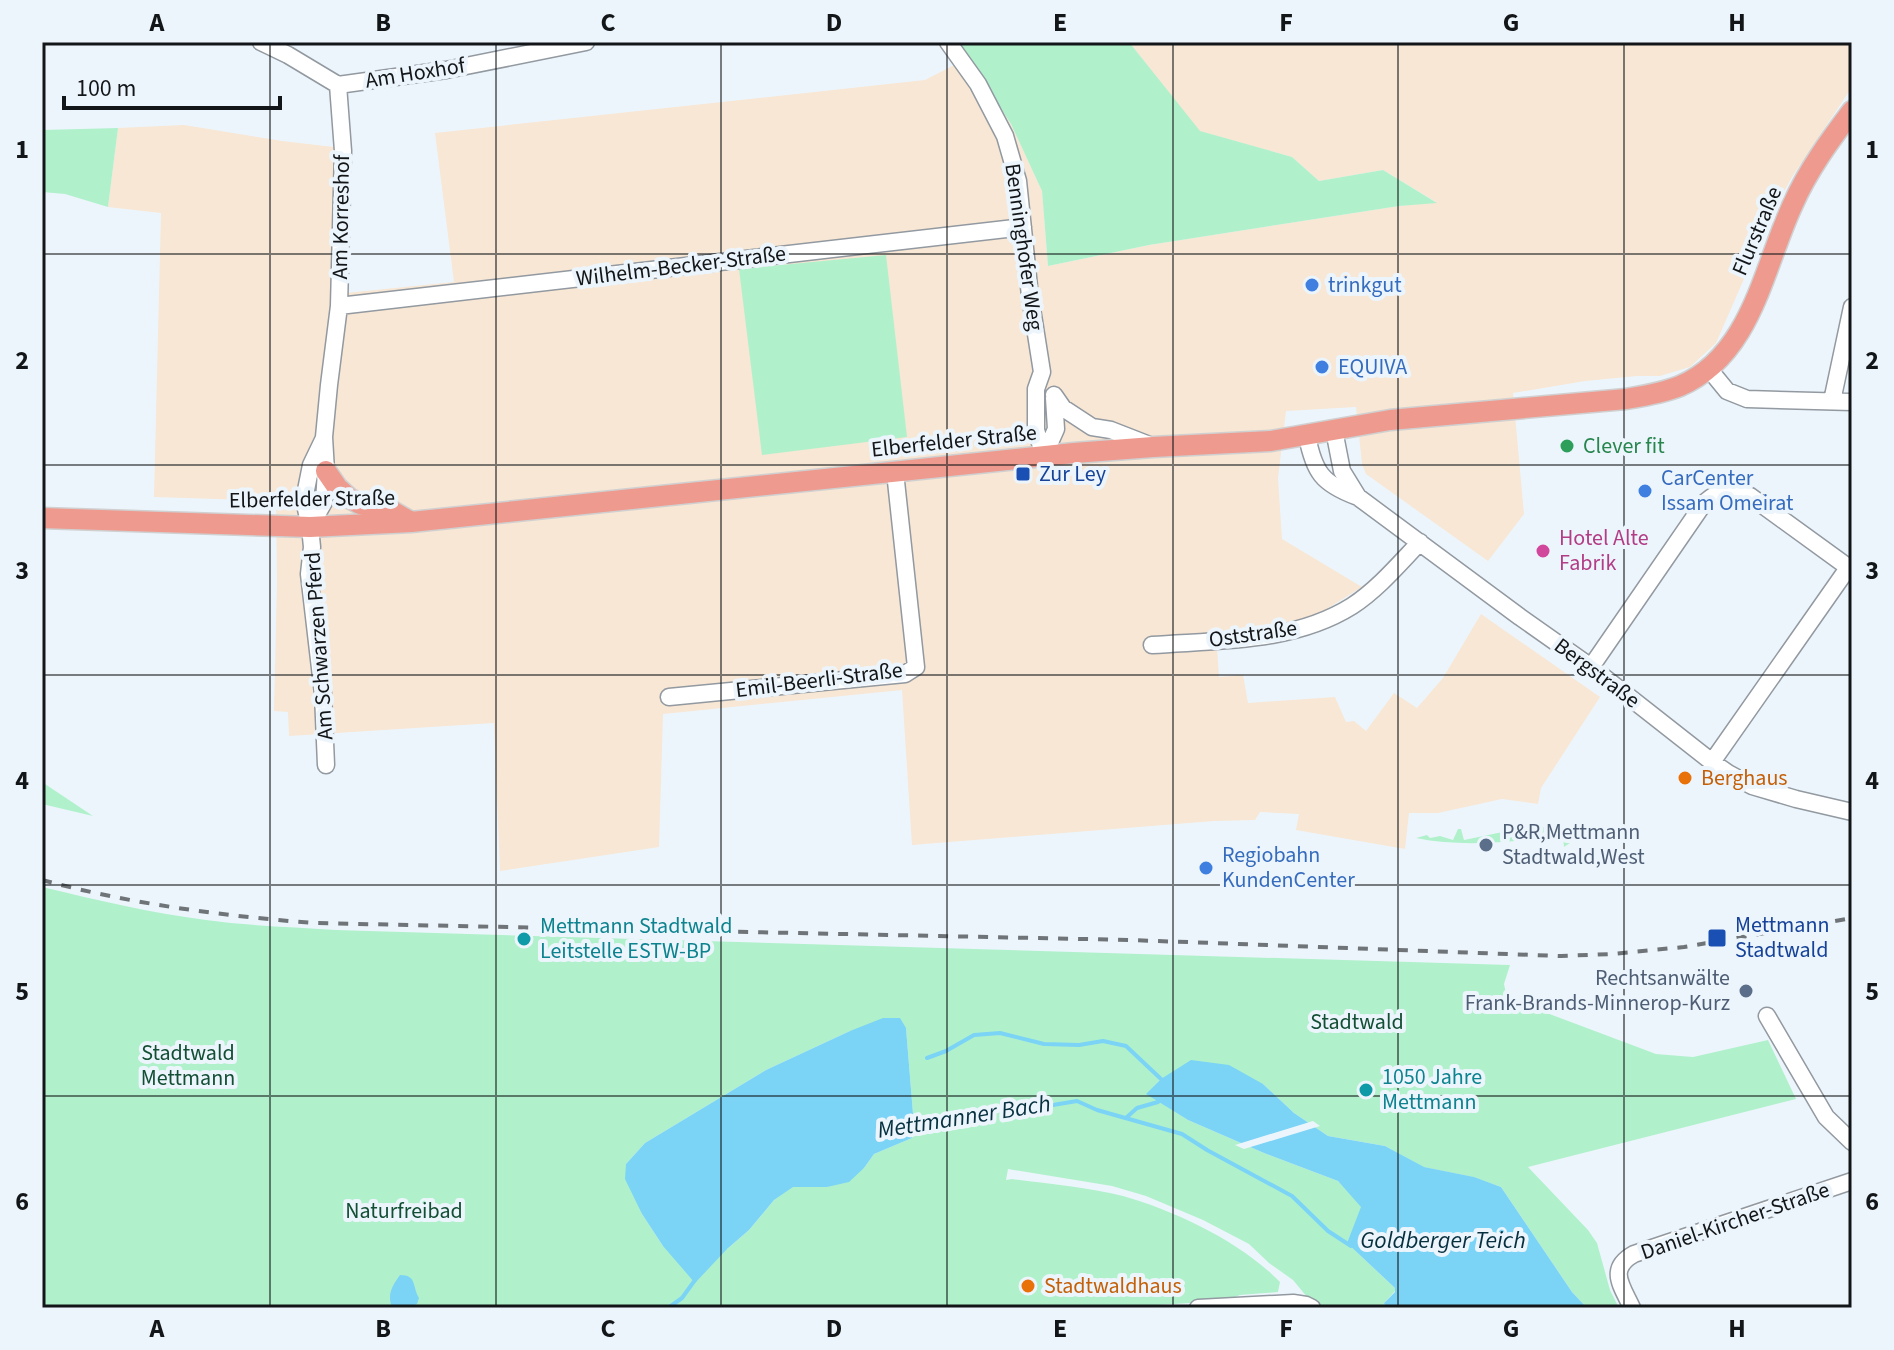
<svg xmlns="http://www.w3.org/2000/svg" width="1894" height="1350" viewBox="0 0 1894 1350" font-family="'Source Sans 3',sans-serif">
  <rect width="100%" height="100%" fill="#edf5fc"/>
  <path fill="#f7e7d4" d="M1129,42h723v45l-60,90 -17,31 -59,135 -26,24 -30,9h-23l-52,5 -72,12 11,121 -36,47 -122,-87 -4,-10 -6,-57 -70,4 -8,67 4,61 80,48 -53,33 -93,13 3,44 24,-2 5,28 87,-6 11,25 8,-1 12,10 28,-38 23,15 26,-30 38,-64 119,83 -59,91 -3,16 -36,-5 -64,14h-29l-4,36 -109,-19 3,-16 -39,-2 -5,8 -41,1 -302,24 -10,-155 -239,24 -4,133 -159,24 -6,-148 -205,13 -1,-24 -14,-1 3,-129 -1,-81 -122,-4 7,-284 -53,-6 10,-79 66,-3 98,16 69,8 -5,144 108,-11 -19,-149 490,-53 43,-22 43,66 31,67 6,75 101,-21 250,-39 37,-4 -53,-32 -64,11 -27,-24 -93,-26z"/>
  <path fill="#b0f1cc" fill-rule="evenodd" d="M960,42h169l71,89 92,26 27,24 64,-11 54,33 -38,3 -250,39 -101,21 -6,-75 -31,-67 -43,-66z
    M118,128l-10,79 -43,-13 -23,-2v-62z
    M886,255l21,182 -145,18 -23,-186z
    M42,782l51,34 -51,-12z
    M1560,826l16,1c-1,11 -2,14 -12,20l-1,-10c-48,4 -99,11 -147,1l11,-3 3,3 10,-2 13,4 5,-11h3l3,11 53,-11z
    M42,887c55,13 109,26 164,33 43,6 87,7 130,10l1174,35 -6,19 3,14 149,56 37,3 75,-17 28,59 -268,68 60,63 9,13 13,47 9,18h-32l-15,-16 -71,-105 -28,-10 -50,-10 -38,-21 -57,-10 -34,-23 -31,-29 -102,-5 -14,15 41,26 76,33 74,28 24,26 -15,36 48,45v3l-11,12 2,5h-60l-19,-11 -14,-17 -24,-17 -20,-19 -46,-24 -57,-24 -34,-10 -104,-17 -2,11 6,-1c37,5 75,8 111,17 53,15 118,46 157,86l-2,10 -38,3 -15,6 -121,7h-113l-9,-2 1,2h-941zM906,1028l8,98 -2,12 -38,16 -10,14 -37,19 -34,-1 -19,14 -25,30 -22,19 -64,-3 -21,-32 -16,-50 19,-21 121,-73 84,-39z"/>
  <path fill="#7bd3f6" d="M883,1018h17l6,10 8,98 -2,12 -38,16 -10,14 -15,14 -22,5h-34l-19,13 -25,30 -22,19 -32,34 -32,-37 -21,-32 -17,-35 1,-15 19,-21 121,-73 84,-39z
    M1191,1060l38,5 34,19 31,29 34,23 57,10 39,21 50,10 27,10 71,105 15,16h-201l-2,-5 11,-11v-4l-48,-45 14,-36 -23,-26 -74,-28 -76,-33 -42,-26 15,-15z
    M400,1275c17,0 12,11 19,23l-2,6 -10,4h-15c-5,-14 0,-22 8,-33z"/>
  <path fill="#edf5fc" d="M1313,1121l7,5 -76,23 -9,-4z"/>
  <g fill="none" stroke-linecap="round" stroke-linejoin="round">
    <path stroke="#7bd3f6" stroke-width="4" d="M927,1058l19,-7 28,-16 26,-2 44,11 35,1 24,-4 23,5 35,33
      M1127,1117l10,-9 21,-6
      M911,1126l82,-18 36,1 48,-8 20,9 85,24 25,16 85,46 36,35 23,15
      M668,1308l14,-10 13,-18"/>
    <g stroke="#9299a0" stroke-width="19">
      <path id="minor" d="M261,42l27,13 50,30
        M948,42l30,42 27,52 13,45 12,115 12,76 -6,17v41l8,26
        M338,85l108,-15 140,-28
        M339,306l684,-79
        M1709,369l18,22 20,8 105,3
        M1054,395l9,13 29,19 19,3 41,16
        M1832,401l20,-94
        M1334,430l8,41 16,26
        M1307,436c7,36 15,48 51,61l162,120 71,50 121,95 16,11 24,13 44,13 56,13
        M324,438l-13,27 -7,35 6,27 2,20 -3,27 14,120 3,71
        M1044,456l12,-27 -2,-31
        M310,527l14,-25 2,-31 -2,-34 5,-52 10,-79 4,-155 -5,-66
        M1152,645c67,-5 141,-2 200,-39 26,-17 47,-42 68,-64
        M1591,667l113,-164c17,-14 25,-18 46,-7l102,74
        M669,697l236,-23 11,-7 -21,-195
        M1712,762l136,-194
        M1767,1016l59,101 26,25
        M1198,1308l95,-5 13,2 6,3
        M1632,1308c-10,-22 -25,-39 2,-54l218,-73"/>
    </g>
    <g stroke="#d0d0d1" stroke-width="23">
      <path id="major" d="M326,471l11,16 12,11 11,6 25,3 26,15
        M42,518l268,9 101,-5 663,-69 79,-6 118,-6 119,-21 236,-21c18,-3 37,-6 54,-13 72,-31 83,-118 113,-182 15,-34 37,-64 59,-93"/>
    </g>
    <use href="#minor" stroke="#fff" stroke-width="16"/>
    <use href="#major" stroke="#ee9a8e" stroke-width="20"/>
    <path stroke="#6f7478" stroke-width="4" stroke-dasharray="10 10" stroke-linecap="butt" d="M42,880c89,24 181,36 272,43l817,17 430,16 51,-2 72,-7 168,-29"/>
  </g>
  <path fill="none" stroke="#131618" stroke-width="2" stroke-opacity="0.55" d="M270,42v1266M496,42v1266M721,42v1266M947,42v1266M1173,42v1266M1398,42v1266M1624,42v1266M42,254h1810M42,465h1810M42,675h1810M42,885h1810M42,1096h1810"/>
  <g fill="#3f7fe0" stroke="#edf5fc" stroke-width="3">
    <circle cx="1312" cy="285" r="8"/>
    <circle cx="1322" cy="367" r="8"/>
    <circle cx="1645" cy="491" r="8"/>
    <circle cx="1206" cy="868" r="8"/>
  </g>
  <circle fill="#2e9e5b" stroke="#edf5fc" stroke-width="3" cx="1567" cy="446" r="8"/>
  <g fill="#1a4fb4" stroke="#edf5fc" stroke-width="3">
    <rect x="1015" y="466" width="16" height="16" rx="4"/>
    <rect x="1707" y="928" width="20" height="20" rx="4"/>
  </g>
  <circle fill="#d1479c" stroke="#edf5fc" stroke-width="3" cx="1543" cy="551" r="8"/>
  <g fill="#e8710a" stroke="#edf5fc" stroke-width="3">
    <circle cx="1685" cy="778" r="8"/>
    <circle cx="1028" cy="1286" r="8"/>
  </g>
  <g fill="#5c6f8a" stroke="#edf5fc" stroke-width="3">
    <circle cx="1486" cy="845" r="8"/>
    <circle cx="1746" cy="991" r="8"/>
  </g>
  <g fill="#0f9aa8" stroke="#edf5fc" stroke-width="3">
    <circle cx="524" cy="939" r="8"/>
    <circle cx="1366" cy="1090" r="8"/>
  </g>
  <g text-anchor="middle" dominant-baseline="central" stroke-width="8" stroke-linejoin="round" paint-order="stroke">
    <g font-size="22" fill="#131618" stroke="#edf5fc">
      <text transform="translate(415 73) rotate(-9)">Am Hoxhof</text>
      <text transform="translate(341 217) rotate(-89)">Am Korreshof</text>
      <text transform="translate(1757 231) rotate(-67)">Flurstraße</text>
      <text transform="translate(1024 247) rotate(82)">Benninghofer Weg</text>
      <text transform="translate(681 266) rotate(-7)">Wilhelm-Becker-Straße</text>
      <text transform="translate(954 441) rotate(-6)">Elberfelder Straße</text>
      <text transform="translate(312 499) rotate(-1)">Elberfelder Straße</text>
      <text transform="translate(1253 634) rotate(-8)">Oststraße</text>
      <text transform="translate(319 646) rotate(-94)">Am Schwarzen Pferd</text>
      <text transform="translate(1597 673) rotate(37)">Bergstraße</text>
      <text transform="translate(819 680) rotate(-7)">Emil-Beerli-Straße</text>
      <text transform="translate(1735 1221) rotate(-19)">Daniel-Kircher-Straße</text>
    </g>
    <g font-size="22" fill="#366cbe" stroke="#edf5fc" text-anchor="start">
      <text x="1328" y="285">trinkgut</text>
      <text x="1338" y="367">EQUIVA</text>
      <text x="1661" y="478">CarCenter<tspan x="1661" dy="25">Issam Omeirat</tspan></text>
      <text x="1222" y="855">Regiobahn<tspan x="1222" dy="25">KundenCenter</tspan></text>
    </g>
    <g font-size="22" fill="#27864d" stroke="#edf5fc" text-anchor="start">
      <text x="1583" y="446">Clever fit</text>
    </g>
    <g font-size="22" fill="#164399" stroke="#edf5fc" text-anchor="start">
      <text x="1039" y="474">Zur Ley</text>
      <text x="1735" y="925">Mettmann<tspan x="1735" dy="25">Stadtwald</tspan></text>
    </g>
    <g font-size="22" fill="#b23c85" stroke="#edf5fc" text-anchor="start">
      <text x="1559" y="538">Hotel Alte<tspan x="1559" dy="25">Fabrik</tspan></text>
    </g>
    <g font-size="22" fill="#c56008" stroke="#edf5fc" text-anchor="start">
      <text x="1701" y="778">Berghaus</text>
      <text x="1044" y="1286">Stadtwaldhaus</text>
    </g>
    <g font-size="22" fill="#4e5e75" stroke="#edf5fc" text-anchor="start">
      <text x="1502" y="832">P&amp;R,Mettmann<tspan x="1502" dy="25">Stadtwald,West</tspan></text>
      <text x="1730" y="978" text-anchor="end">Rechtsanwälte<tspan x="1730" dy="25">Frank-Brands-Minnerop-Kurz</tspan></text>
    </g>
    <g font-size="22" fill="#0d838f" stroke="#edf5fc" text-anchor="start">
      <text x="540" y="926">Mettmann Stadtwald<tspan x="540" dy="25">Leitstelle ESTW-BP</tspan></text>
      <text x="1382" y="1077">1050 Jahre<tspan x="1382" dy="25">Mettmann</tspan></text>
    </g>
    <g font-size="22" fill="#134f34" stroke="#edf5fc">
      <text x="1357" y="1022">Stadtwald</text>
      <text x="188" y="1053">Stadtwald<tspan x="188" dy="25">Mettmann</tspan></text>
      <text x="404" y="1211">Naturfreibad</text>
    </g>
    <g font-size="24" font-style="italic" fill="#06303f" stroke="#edf5fc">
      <text transform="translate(964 1117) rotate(-9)">Mettmanner Bach</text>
      <text x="1443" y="1240">Goldberger Teich</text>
    </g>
  </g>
  <rect width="1894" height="1350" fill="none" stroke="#edf5fc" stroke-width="88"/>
  <path d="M64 96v12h216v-12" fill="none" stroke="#131618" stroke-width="4"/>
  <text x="76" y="96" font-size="24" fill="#131618" stroke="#edf5fc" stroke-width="6" paint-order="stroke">100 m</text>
  <rect x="44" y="44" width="1806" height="1262" fill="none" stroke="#131618" stroke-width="3"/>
  <g font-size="26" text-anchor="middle" font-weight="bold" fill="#131618">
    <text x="157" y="31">A</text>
    <text x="383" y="31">B</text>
    <text x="608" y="31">C</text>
    <text x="834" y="31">D</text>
    <text x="1060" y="31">E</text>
    <text x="1286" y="31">F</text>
    <text x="1511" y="31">G</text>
    <text x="1737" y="31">H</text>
    <text x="22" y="158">1</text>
    <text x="1872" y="158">1</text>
    <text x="22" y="369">2</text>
    <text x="1872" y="369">2</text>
    <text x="22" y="579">3</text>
    <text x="1872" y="579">3</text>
    <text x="22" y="789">4</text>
    <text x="1872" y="789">4</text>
    <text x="22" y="1000">5</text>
    <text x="1872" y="1000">5</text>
    <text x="22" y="1210">6</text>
    <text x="1872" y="1210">6</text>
    <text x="157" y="1337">A</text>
    <text x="383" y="1337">B</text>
    <text x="608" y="1337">C</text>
    <text x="834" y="1337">D</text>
    <text x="1060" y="1337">E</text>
    <text x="1286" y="1337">F</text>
    <text x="1511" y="1337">G</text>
    <text x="1737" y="1337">H</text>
  </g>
</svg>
